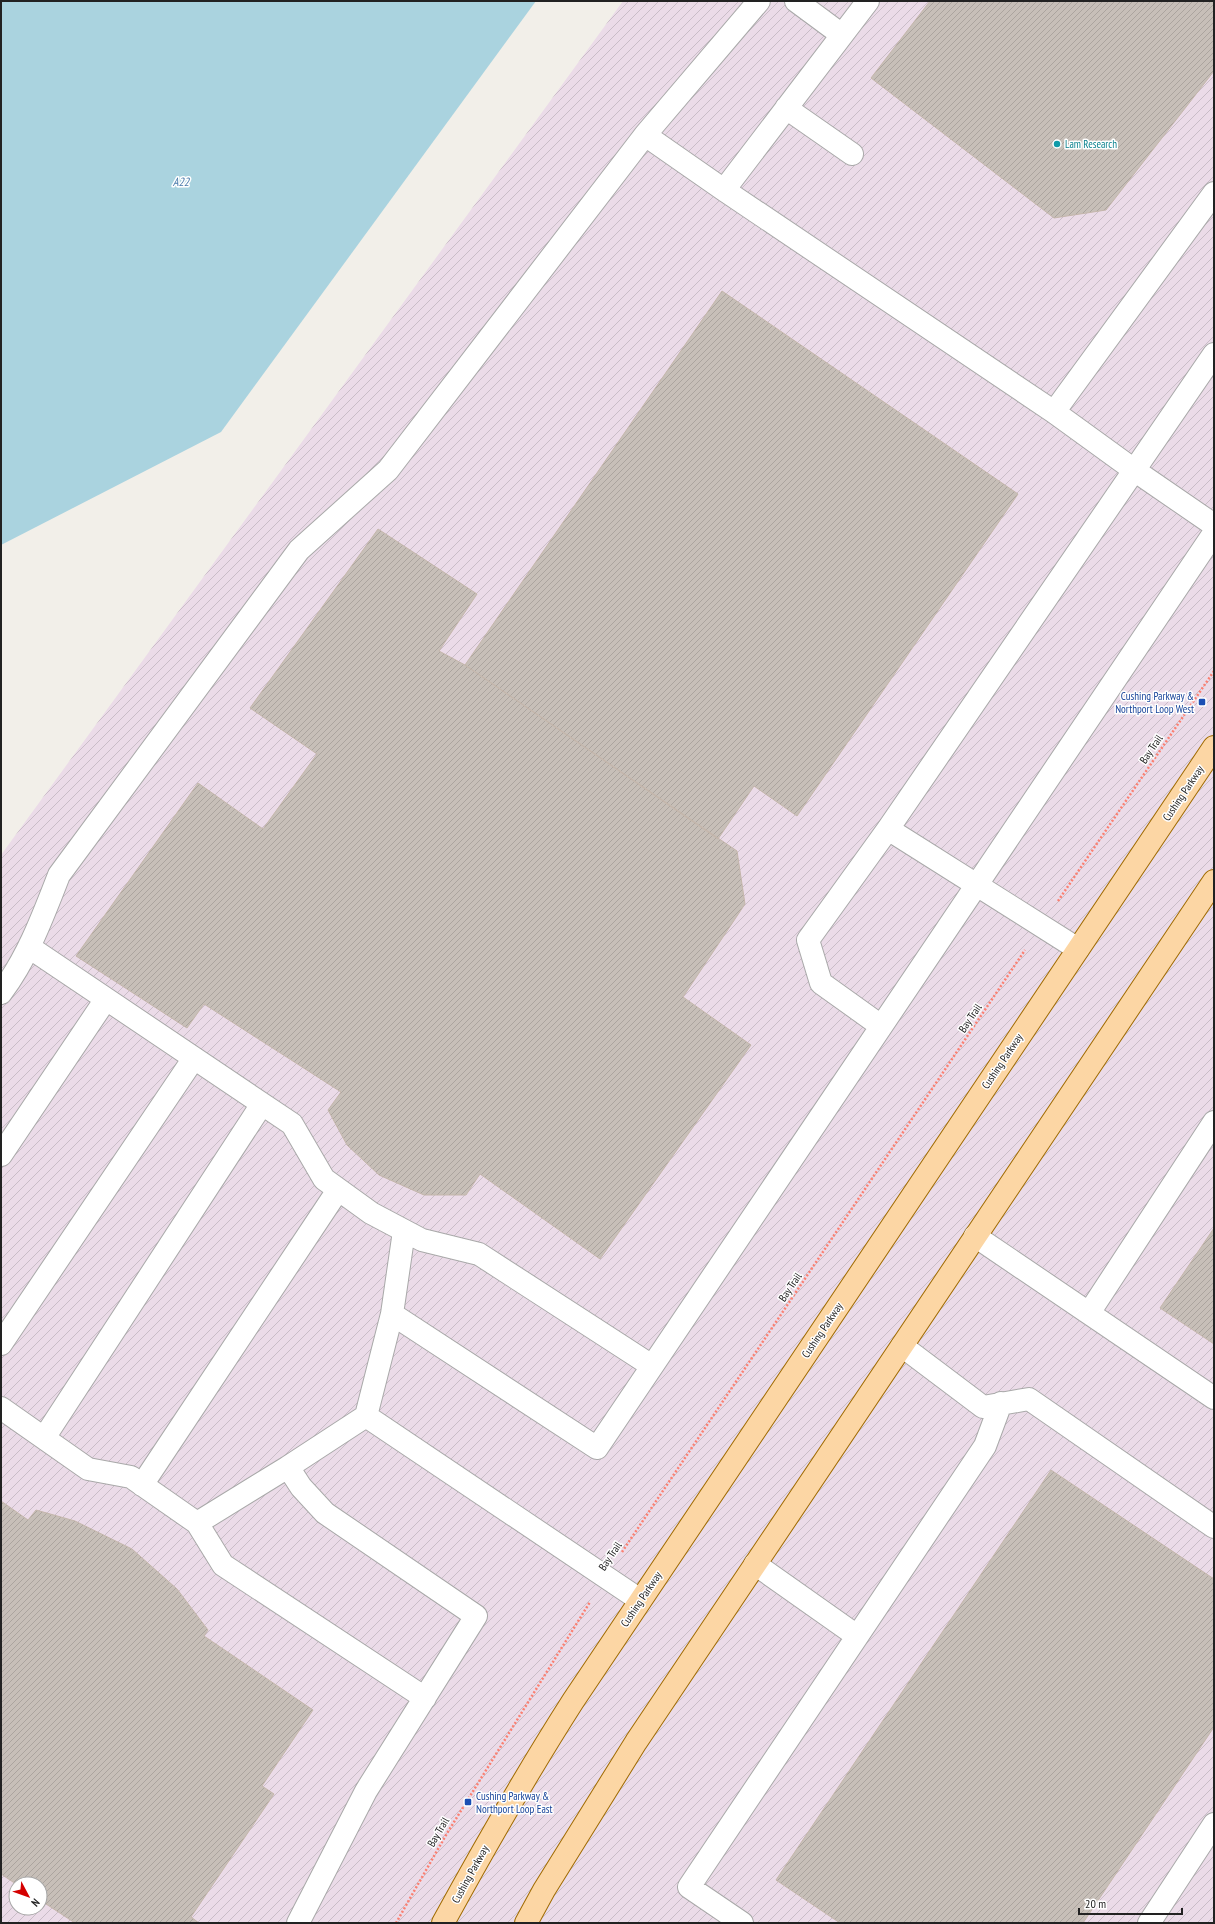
<svg xmlns="http://www.w3.org/2000/svg" width="1215" height="1924" viewBox="0 0 1215 1924" font-family="'PT Sans Narrow',sans-serif">
  <defs>
    <pattern id="industrial-furrows" width="10" height="10" patternUnits="userSpaceOnUse"><rect width="10" height="10" fill="#ebdbe8"/><path d="M-1 1l2-2M0 10L10 0M9 11l2-2" fill="none" stroke="#c9bcc7"/></pattern>
    <pattern id="building-hatch" width="6" height="6" patternUnits="userSpaceOnUse"><rect width="6" height="6" fill="#c7bfb8"/><path d="M-1 1l2-2M0 6l6-6M5 7l2-2" fill="none" stroke="#aba49e"/></pattern>
  </defs>
  <rect width="100%" height="100%" fill="#f2efe9"/>
  <path fill="url(#industrial-furrows)" fill-rule="evenodd" d="M623,1h591v1922h-1213v-1068zM16,1884h24v24h-24z"/>
  <path fill="#aad3df" d="M1,1h535l-315,431 -220,113z"/>
  <path fill="url(#building-hatch)" stroke="#c4b6ab" d="M930,1h284v70l-108,139 -52,8 -183,-140z
    M722,291l296,203 -221,322 -43,-30 -36,53 -253,-174z
    M378,529l99,65 -38,57 26,14 272,186 8,53 -62,93 68,48 -151,214 -120,-85 -14,21h-42l-45,-20 -32,-30 -19,-35 13,-18 -137,-88 -17,24 -111,-72 122,-173 65,46 54,-75 -67,-46z
    M1214,1228v116l-54,-36z
    M1051,1470l163,109v148l-131,196h-243l-64,-43z
    M1,1501l27,19 8,-10 39,11 57,28 45,40 31,41 -4,6 109,74 -51,76 12,8 -83,123 8,6h-124l-35,-23v-16h-24l-15,-10z"/>
  <g fill="none" stroke-linecap="round" stroke-linejoin="round">
    <g stroke="#a9a9a9" stroke-width="24">
      <path id="minor" d="M796,1l46,34
        M786,108l66,46
        M645,135l79,55 330,222
        M724,190l144,-189
        M1214,193l-160,219 80,58 80,55
        M888,829l190,120
        M29,947l263,177 32,55 47,34 51,27 57,14 173,112
        M1,993c27,-36 42,-77 58,-118l240,-325 89,-80 257,-335 114,-134
        M881,1026l-60,-43 -13,-43 80,-111 326,-475
        M1,1155l105,-156
        M975,1236l239,162
        M1089,1313l125,-191
        M392,1314l12,-83
        M1,1344l193,-286
        M902,1346l81,61 46,-8 185,128
        M1,1408l87,61 43,8 66,46
        M44,1438l218,-334
        M288,1467l-91,56 26,42 202,133
        M142,1485l196,-295
        M755,1564l102,72
        M640,1600l-274,-184 26,-102 205,134 617,-915
        M298,1923l68,-132 110,-175 -151,-103 -24,-26 -13,-20 78,-51
        M742,1923l-53,-36 296,-441 16,-43
        M1149,1923l65,-99"/>
    </g>
    <g stroke="#a06b00" stroke-width="24">
      <path id="major" d="M443,1923c41,-75 84,-150 130,-222l641,-954
        M526,1923l18,-33 92,-148 578,-861"/>
    </g>
    <path stroke="#fa8072" stroke-width="2.5" stroke-dasharray="2 2" stroke-linecap="butt" d="M1058,901l156,-230
      M622,1552l403,-602
      M396,1923l50,-88 144,-233"/>
    <use href="#minor" stroke="#fff" stroke-width="22"/>
    <use href="#major" stroke="#fcd6a4" stroke-width="22"/>
  </g>
  <circle fill="#0f9aa8" stroke="#fff" stroke-width="1.5" cx="1057" cy="144" r="4"/>
  <g fill="#1a4fb4" stroke="#fff" stroke-width="1.5">
    <rect x="1198" y="698" width="8" height="8" rx="2"/>
    <rect x="464" y="1798" width="8" height="8" rx="2"/>
  </g>
  <g text-anchor="middle" dominant-baseline="central" stroke-width="3" stroke-linejoin="round" paint-order="stroke">
    <g font-size="11" fill="#0d838f" stroke="#fff" text-anchor="start">
      <text x="1065" y="144">Lam Research</text>
    </g>
    <g font-size="11" fill="#164399" stroke="#fff" text-anchor="end">
      <text x="1194" y="696">Cushing Parkway &amp;<tspan x="1194" dy="13">Northport Loop West</tspan></text>
      <text x="476" y="1796" text-anchor="start">Cushing Parkway &amp;<tspan x="476" dy="13">Northport Loop East</tspan></text>
    </g>
    <g font-size="11" fill="#222" stroke="#fff">
      <text transform="translate(1151 749) rotate(-56)">Bay Trail</text>
      <text transform="translate(1183 793) rotate(-56)">Cushing Parkway</text>
      <text transform="translate(970 1018) rotate(-56)">Bay Trail</text>
      <text transform="translate(1002 1061) rotate(-56)">Cushing Parkway</text>
      <text transform="translate(790 1287) rotate(-56)">Bay Trail</text>
      <text transform="translate(822 1330) rotate(-56)">Cushing Parkway</text>
      <text transform="translate(610 1556) rotate(-56)">Bay Trail</text>
      <text transform="translate(641 1599) rotate(-56)">Cushing Parkway</text>
      <text transform="translate(438 1832) rotate(-60)">Bay Trail</text>
      <text transform="translate(470 1874) rotate(-61)">Cushing Parkway</text>
    </g>
    <g font-size="12" font-style="italic" fill="#4a7aab" stroke="#fff">
      <text x="181" y="181">A22</text>
    </g>
  </g>
  <rect width="1215" height="1924" fill="none" stroke="#222222" stroke-width="4"/>
  <g transform="translate(28 1896) rotate(131)"><circle r="19" fill="#ffffff" stroke="#a7a7a7"/>
  <path d="M0-3L7 15L0 10L-7 15Z" fill="#d40000"/>
  <text y="-6" font-size="11" font-weight="bold" text-anchor="middle" fill="#222222">N</text>
  </g>
  <path d="M1079 1908v6h103v-6" fill="none" stroke="#222222" stroke-width="2"/>
  <text x="1085" y="1908" font-size="12" fill="#222222" stroke="#ffffff" stroke-width="3" paint-order="stroke">20 m</text>
</svg>
